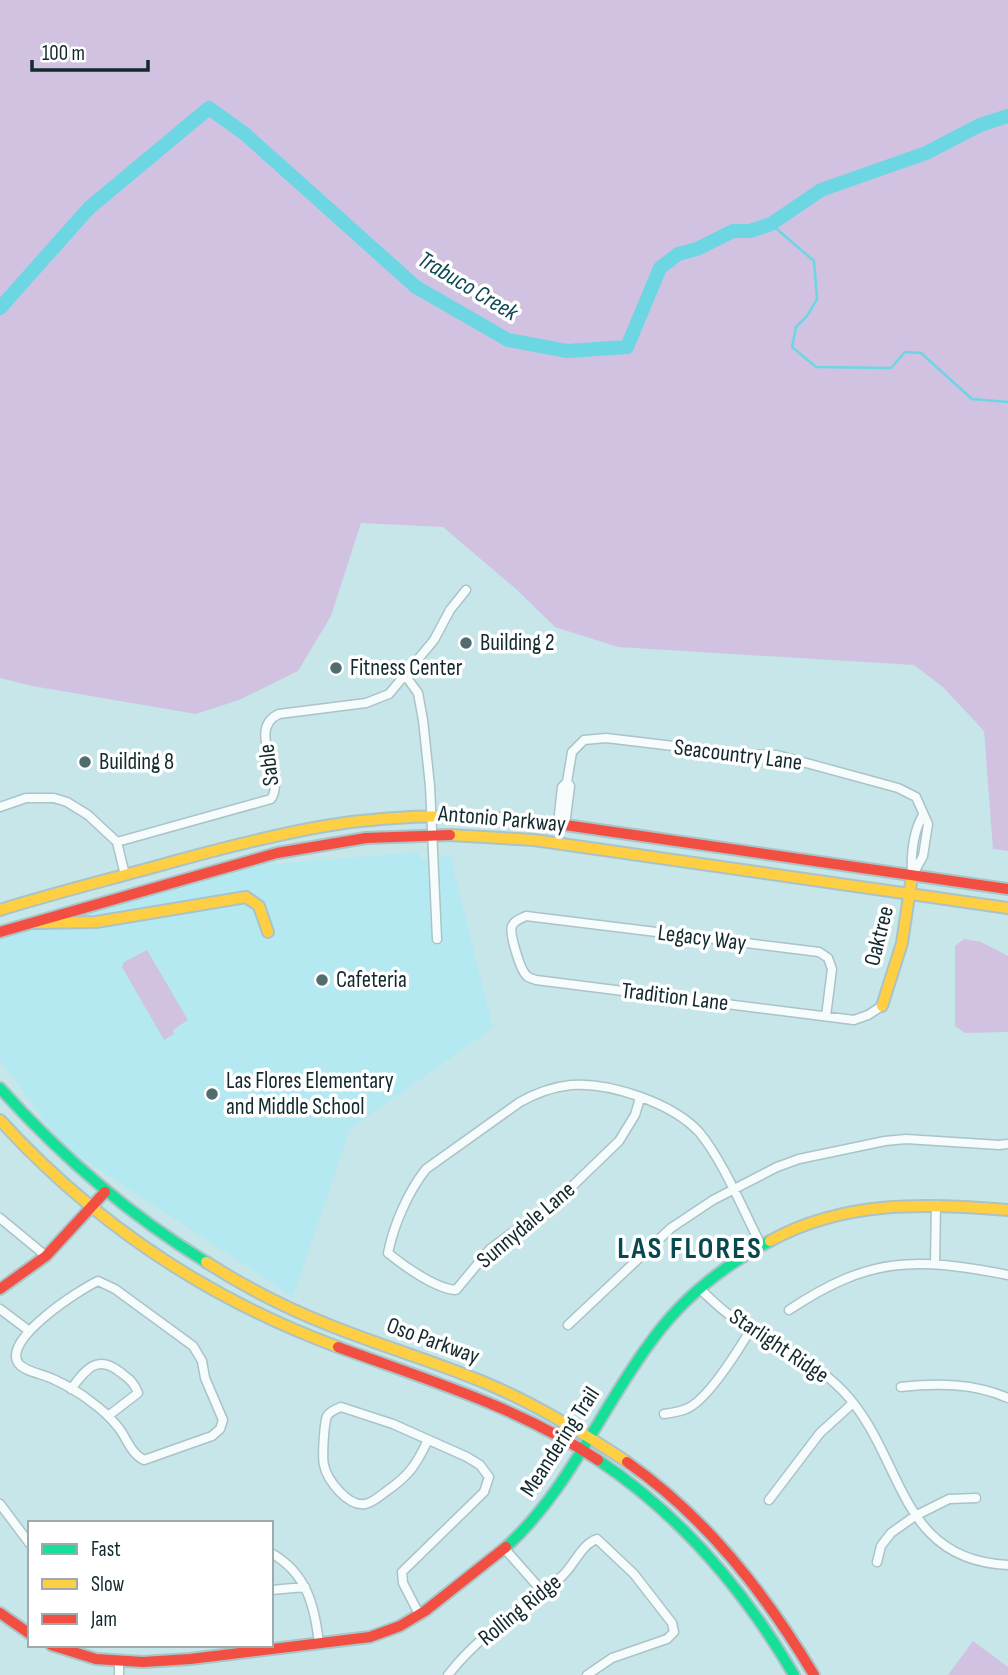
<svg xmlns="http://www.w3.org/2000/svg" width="1008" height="1675" viewBox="0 0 1008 1675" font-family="'Sofia Sans Condensed',sans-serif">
  <rect width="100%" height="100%" fill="#c6e6ea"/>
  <path fill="#b5e9f1" d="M417,852l6,8 27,-5 43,173 -143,101 -57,168 -231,-152 -62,-85v-122l240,-71z"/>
  <path fill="#d2c2e2" d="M0,0h1008v851l-15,-2 -9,-118 -41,-44 -29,-22 -296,-18 -63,-20 -39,-38 -73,-62 -82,-4 -30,93 -33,55 -59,29 -43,14 -164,-28 -32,-8z
    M964,939l17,3 27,14v76l-43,1 -10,-7v-80z
    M147,950l41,70 -15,10 1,4 -10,6 -42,-73 2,-5z
    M973,1641l35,26v8h-60z"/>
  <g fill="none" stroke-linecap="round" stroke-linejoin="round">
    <path stroke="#6cd6e3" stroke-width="2.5" d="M771,224l43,37 3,38 -10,17 -11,11 -4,20 24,20 75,1 14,-16 16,1 51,46 36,3"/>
    <path stroke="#6cd6e3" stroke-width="14" d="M0,308l89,-100 120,-100 36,26 171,153 92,53 59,11 60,-4 33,-79 18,-14 19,-5 36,-18h17l21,-7 50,-34 105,-37 54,-28 28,-9"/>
    <g stroke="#aac3c7" stroke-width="11">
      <path id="street" d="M405,675l13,18 5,27 7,66 7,153
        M0,807l26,-9h28l13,4 21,13 29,27 154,-43c16,-22 -26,-70 8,-85l87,-11 23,-9 45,-54 16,-30 16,-20
        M558,824l4,-37 5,-5 5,-30 12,-12 22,-2 135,16 36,1 121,33 18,9 12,27 -5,32 -11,20
        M565,825l5,-39 -3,-4
        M117,842l8,33
        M912,876c-1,-19 1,-44 11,-61
        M826,1016l6,-47 -4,-11 -9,-6 -293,-36c-6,3 -11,4 -14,10 -3,7 8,43 14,49 3,4 5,3 10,5l318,40 14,-5 14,-9
        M640,1098l-5,17 -16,26 -59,57 -70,51 -34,41c-20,-1 -52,-24 -68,-37 6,-29 20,-61 38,-84l94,-67c16,-9 33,-15 51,-17 39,-3 101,18 128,47 23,27 45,80 62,113
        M0,1218l46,38
        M935,1263l1,-58
        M98,1281l17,8 78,57 9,15 3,17 18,42 -3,9 -8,7 -68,24c-14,-7 -17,-22 -26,-33 -8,-10 -18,-19 -28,-26 -11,-9 -24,-16 -37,-22 -10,-5 -27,-7 -34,-15 -19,-24 62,-75 79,-83z
        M700,1289c12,11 23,23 37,31 36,23 75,39 106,71 62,65 53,169 165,174
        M0,1309l28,21
        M789,1310c81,-54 126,-53 219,-35
        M568,1325l103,-97 42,-28 64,-33 22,-8 86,-18 21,-2 93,6 9,-1
        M901,1387c36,-4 73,-4 107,11
        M71,1389c15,-20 26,-35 49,-17 9,7 14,10 18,21l-30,23
        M664,1414c7,-1 15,-2 22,-5 21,-8 53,-60 65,-80
        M769,1500l51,-67 33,-30
        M0,1504l30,40
        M504,1548l38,43
        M271,1553c36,20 44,54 48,91
        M877,1562l4,-16 10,-13 24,-17 34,-17 27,-1
        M271,1590l34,-3
        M419,1614l-16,-31 -1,-11 82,-80 5,-15 -9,-12 -13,-8 -74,-33 -52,-17c-5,2 -11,4 -14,9 -3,8 -5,41 -3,49 3,15 24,42 41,39 8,-1 16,-9 23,-14 22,-15 29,-27 40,-50
        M119,1661v14
        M448,1675c30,-39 74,-67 112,-97 14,-11 20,-33 37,-39l37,35 38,49 2,9 -7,7 -55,19 -25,17"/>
    </g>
    <g stroke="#aac3c7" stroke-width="14">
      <path id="fast" d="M0,1088c61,68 128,126 206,174
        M598,1460c83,55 146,130 196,215
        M506,1547c63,-57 94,-137 144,-204 31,-44 73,-77 120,-102"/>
    </g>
    <g stroke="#aac3c7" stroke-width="14">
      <path id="slow" d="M450,835l84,5 474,68
        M0,910c51,-16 103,-29 154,-43 57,-16 113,-31 171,-41 79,-13 162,-12 240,-1
        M35,923l61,-1 150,-25 13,9 9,26
        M882,1006l20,-63 10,-67
        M0,1120c94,103 208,179 338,227
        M770,1241c74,-41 157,-38 238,-31
        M206,1262c39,25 80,46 123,63 52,21 107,37 159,59 49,21 94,48 139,78"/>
    </g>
    <g stroke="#aac3c7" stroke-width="14">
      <path id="jam" d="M565,825l443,64
        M0,932l277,-79 89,-15 84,-3
        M0,1289l46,-33 59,-64
        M338,1347c89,33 181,60 260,113
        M627,1462c79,55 138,131 187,213
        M0,1613l30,21
        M51,1645l45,14 47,3 47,-3 180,-22 30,-11 25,-15 81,-64"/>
    </g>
    <use href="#street" stroke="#f6fbfc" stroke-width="8"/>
    <use href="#fast" stroke="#16e098" stroke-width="10"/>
    <use href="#slow" stroke="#ffcf43" stroke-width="10"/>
    <use href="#jam" stroke="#f24e42" stroke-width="10"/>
  </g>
  <g fill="#516b6f" stroke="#fff" stroke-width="2.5">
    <circle cx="466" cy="643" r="7"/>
    <circle cx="336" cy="668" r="7"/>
    <circle cx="85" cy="762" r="7"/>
    <circle cx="322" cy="980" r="7"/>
    <circle cx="212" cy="1094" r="7"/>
  </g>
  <g text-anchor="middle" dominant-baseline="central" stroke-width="7" stroke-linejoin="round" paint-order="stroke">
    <g font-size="23" fill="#12292d" stroke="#fff" text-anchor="start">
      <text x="480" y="643">Building 2</text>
      <text x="350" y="668">Fitness Center</text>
      <text x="99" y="762">Building 8</text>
      <text x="336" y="980">Cafeteria</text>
      <text x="226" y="1081">Las Flores Elementary<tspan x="226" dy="26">and Middle School</tspan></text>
    </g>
    <g font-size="23" fill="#12292d" stroke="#fff">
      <text transform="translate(738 755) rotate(7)">Seacountry Lane</text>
      <text transform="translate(269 765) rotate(-97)">Sable</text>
      <text transform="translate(502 819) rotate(5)">Antonio Parkway</text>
      <text transform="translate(879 936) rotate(-76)">Oaktree</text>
      <text transform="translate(702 938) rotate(7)">Legacy Way</text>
      <text transform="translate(675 997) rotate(7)">Tradition Lane</text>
      <text transform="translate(526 1225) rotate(-40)">Sunnydale Lane</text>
      <text transform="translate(433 1341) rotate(20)">Oso Parkway</text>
      <text transform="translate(779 1346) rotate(34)">Starlight Ridge</text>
      <text transform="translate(560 1442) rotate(-57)">Meandering Trail</text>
      <text transform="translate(520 1610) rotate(-39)">Rolling Ridge</text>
    </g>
    <g font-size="24" font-style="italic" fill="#0d4951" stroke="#fff">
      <text transform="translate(468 286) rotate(31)">Trabuco Creek</text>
    </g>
    <g font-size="30" font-weight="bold" letter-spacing="2" fill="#084850" stroke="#fff">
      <text x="690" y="1249">LAS FLORES</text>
    </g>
  </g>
  <rect x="28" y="1521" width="245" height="126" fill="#ffffff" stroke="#a0a9ab" stroke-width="2"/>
  <rect x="42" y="1544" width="35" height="10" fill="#16e098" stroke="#a0a9ab" stroke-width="2"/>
  <text x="91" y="1556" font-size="21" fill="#12292d">Fast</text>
  <rect x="42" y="1579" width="35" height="10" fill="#ffcf43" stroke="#a0a9ab" stroke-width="2"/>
  <text x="91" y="1591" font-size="21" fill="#12292d">Slow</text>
  <rect x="42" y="1614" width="35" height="10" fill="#f24e42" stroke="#a0a9ab" stroke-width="2"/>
  <text x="91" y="1626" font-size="21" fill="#12292d">Jam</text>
  <path d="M32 60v10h116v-10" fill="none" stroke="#12292d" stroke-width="3.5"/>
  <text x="42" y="60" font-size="21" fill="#12292d" stroke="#ffffff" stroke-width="5" paint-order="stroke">100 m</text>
</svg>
